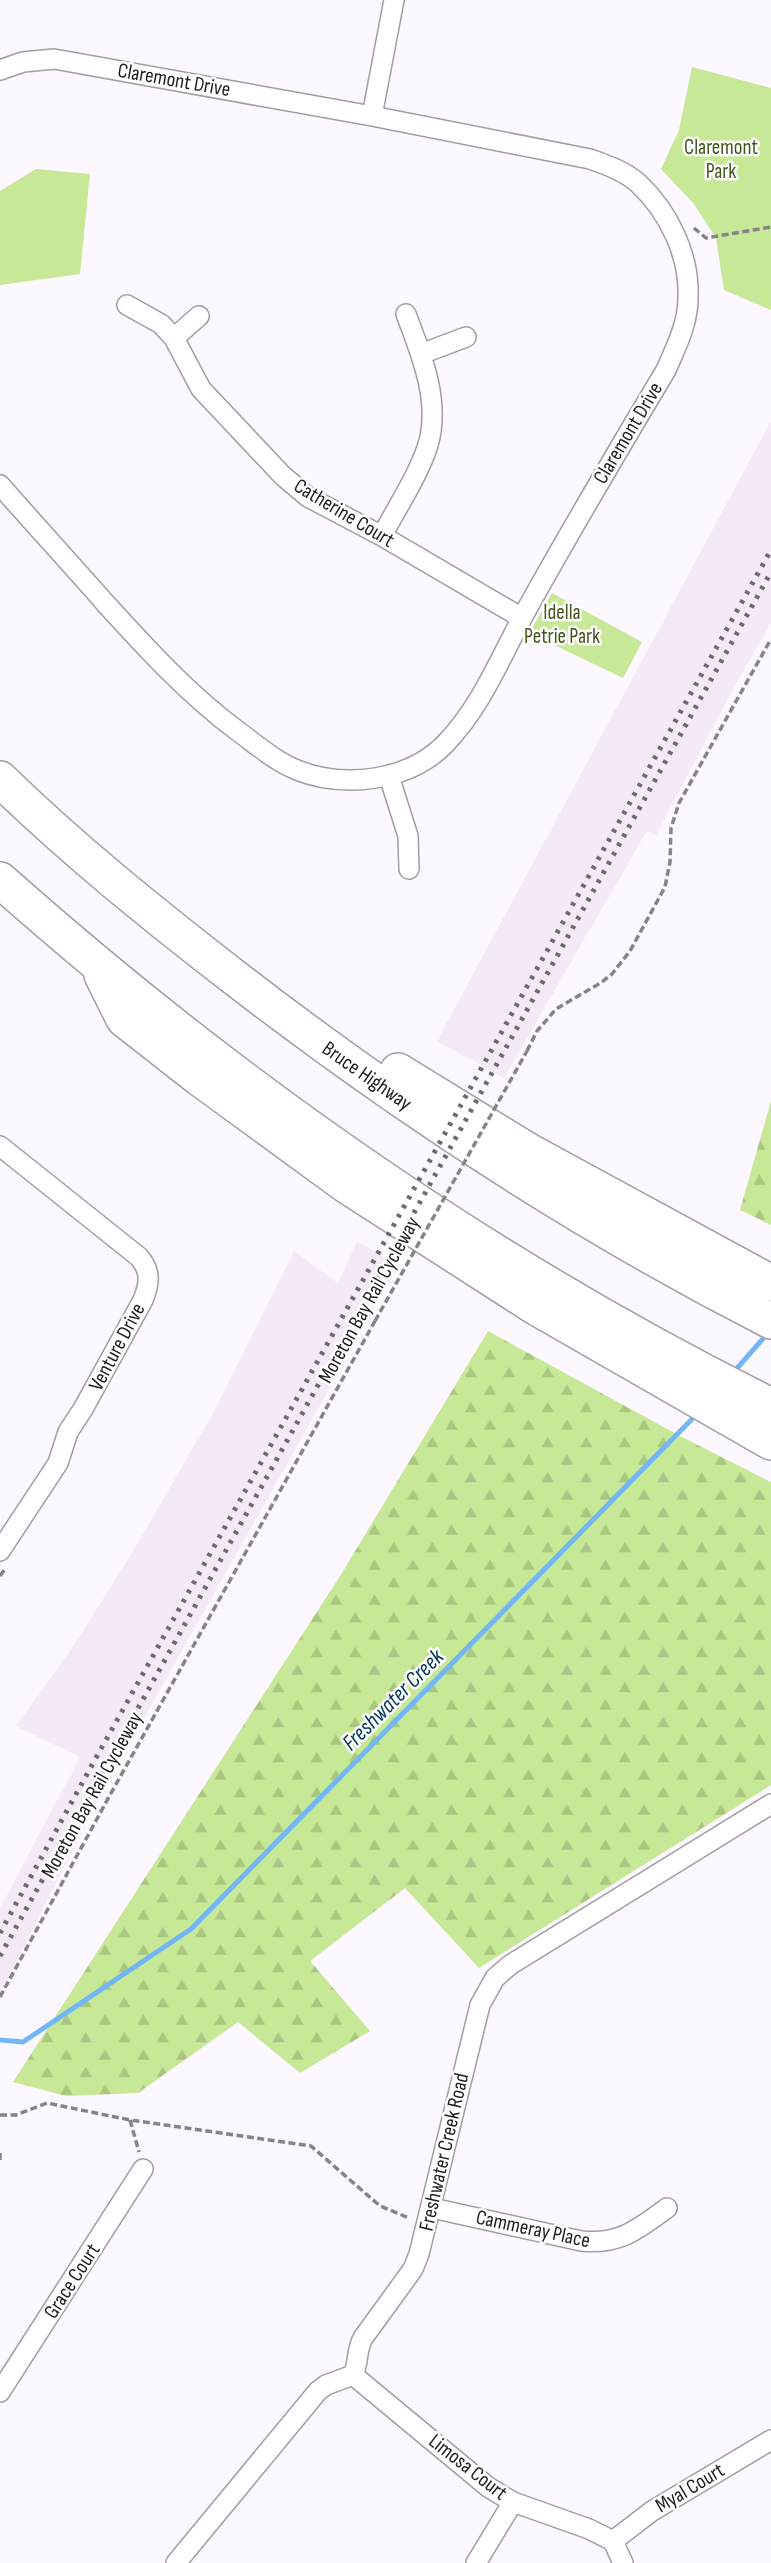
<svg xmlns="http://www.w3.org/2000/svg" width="771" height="2563" viewBox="0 0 771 2563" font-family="'Sofia Sans Condensed',sans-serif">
  <defs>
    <pattern id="forest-firs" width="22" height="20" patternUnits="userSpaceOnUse" patternTransform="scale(1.75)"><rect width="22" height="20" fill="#c6e897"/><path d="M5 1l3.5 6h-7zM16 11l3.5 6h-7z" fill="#aac782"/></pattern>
  </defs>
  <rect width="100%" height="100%" fill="#fdf7ff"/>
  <path fill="#f4e9f7" d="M771,421v202l-35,61 -80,151 -9,-4 -143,247 -67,-37z
    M357,1241l42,24 -297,528 -102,200v-85l80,-151 -64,-31 60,-84 57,-91 79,-136 82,-164 44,32z"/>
  <path fill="url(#forest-firs)" d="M771,1101v124l-31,-15z
    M488,1331l192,105 91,46v303l-292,183 -74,-80 -95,73 60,70 -70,42 -62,-51 -100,71 -72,3 -53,-14 329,-509z"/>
  <path fill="#c6e897" d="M692,67l79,21v222l-47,-20 -8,-52 -22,-34 -33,-35 18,-39z
    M36,169l54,5 -10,100 -80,11v-94z
    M552,593l90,49 -19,36 -94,-45z"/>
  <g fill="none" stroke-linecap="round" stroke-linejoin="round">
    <path stroke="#73b6f5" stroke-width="5" d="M732,1374l35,-40
      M0,2040l23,2 168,-113 507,-516"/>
    <g stroke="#a29ca3" stroke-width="22">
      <path id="minor" d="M0,70l23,-8 31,-3 318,57 218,43c17,6 34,12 48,24 31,29 52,73 50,115 0,26 -12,49 -22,72 -49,82 -98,164 -144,248 -23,43 -42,90 -77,126 -36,37 -101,45 -148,26 -22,-9 -39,-24 -58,-38 -50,-37 -91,-82 -133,-128 -35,-40 -71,-79 -106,-119
        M372,116l22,-116
        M127,305l34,19 13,14 27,51 82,87 25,21 74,39 140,82
        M174,338l25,-22
        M421,354l45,-17
        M382,536c15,-29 36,-60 46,-91 13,-44 -7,-91 -22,-131
        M389,776l19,60 1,33
        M0,1146l139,111c12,14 11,26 4,43l-60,109 -15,23 -10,31 -58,88
        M432,2208l149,33c38,4 56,-11 86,-33
        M353,2375l135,112 25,15 76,27 24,12 10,22
        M0,2392l143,-223
        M613,2541l39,-30 119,-71
        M176,2563l142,-172 8,-6 27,-10c6,-12 3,-25 10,-37l50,-69 6,-15 61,-249 15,-27 15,-13 261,-161
        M476,2563l37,-61"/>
    </g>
    <g stroke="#a29ca3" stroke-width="38">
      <path id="motorway" d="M0,779c72,70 150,133 230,195 170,132 349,249 541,347
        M0,880c233,207 491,387 771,526
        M102,975l22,44 74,58 148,108 188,121 237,136
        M398,1071l132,81 241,131"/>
    </g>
    <path stroke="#878388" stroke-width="3.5" stroke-dasharray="7 3.5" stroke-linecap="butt" d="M694,228l12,10 65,-11
      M527,1051l10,-20 19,-22 46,-27 10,-8 18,-23 35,-64 5,-25 1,-34 8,-25 92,-164
      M0,1576l5,-7
      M0,1997l110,-202 265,-474
      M0,2115h16l31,-12 83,17 181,26 69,60 29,12
      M130,2120l9,32
      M0,2153v7"/>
    <use href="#minor" stroke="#fff" stroke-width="19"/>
    <use href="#motorway" stroke="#fff" stroke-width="35"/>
    <path stroke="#6d6a6e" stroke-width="5" stroke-dasharray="3.5 7" stroke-linecap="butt" d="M0,1933l92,-168 679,-1215
      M0,1956l771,-1384"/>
    <path stroke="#878388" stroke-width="3.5" stroke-dasharray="7 3.5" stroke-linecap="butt" d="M375,1321l152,-270"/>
  </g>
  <g text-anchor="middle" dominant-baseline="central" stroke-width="5" stroke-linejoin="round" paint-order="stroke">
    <g font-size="21" fill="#1f1d20" stroke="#fff">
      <text transform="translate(174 80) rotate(10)">Claremont Drive</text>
      <text transform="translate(628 433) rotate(-59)">Claremont Drive</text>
      <text transform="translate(344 513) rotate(31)">Catherine Court</text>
      <text transform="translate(367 1076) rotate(35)">Bruce Highway</text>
      <text transform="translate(369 1300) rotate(-61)">Moreton Bay Rail Cycleway</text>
      <text transform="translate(117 1347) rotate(-62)">Venture Drive</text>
      <text transform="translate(92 1795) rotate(-61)">Moreton Bay Rail Cycleway</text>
      <text transform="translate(444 2152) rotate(-77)">Freshwater Creek Road</text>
      <text transform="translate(533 2229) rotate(12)">Cammeray Place</text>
      <text transform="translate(72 2281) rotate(-57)">Grace Court</text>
      <text transform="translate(468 2467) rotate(38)">Limosa Court</text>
      <text transform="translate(690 2488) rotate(-31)">Myal Court</text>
    </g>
    <g font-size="21" fill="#41561d" stroke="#fff">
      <text x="721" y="147">Claremont<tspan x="721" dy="24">Park</tspan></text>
      <text x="562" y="612">Idella<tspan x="562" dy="24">Petrie Park</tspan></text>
    </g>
    <g font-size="23" font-style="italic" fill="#01365d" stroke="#fff">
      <text transform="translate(393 1700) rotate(-45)">Freshwater Creek</text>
    </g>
  </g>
</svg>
